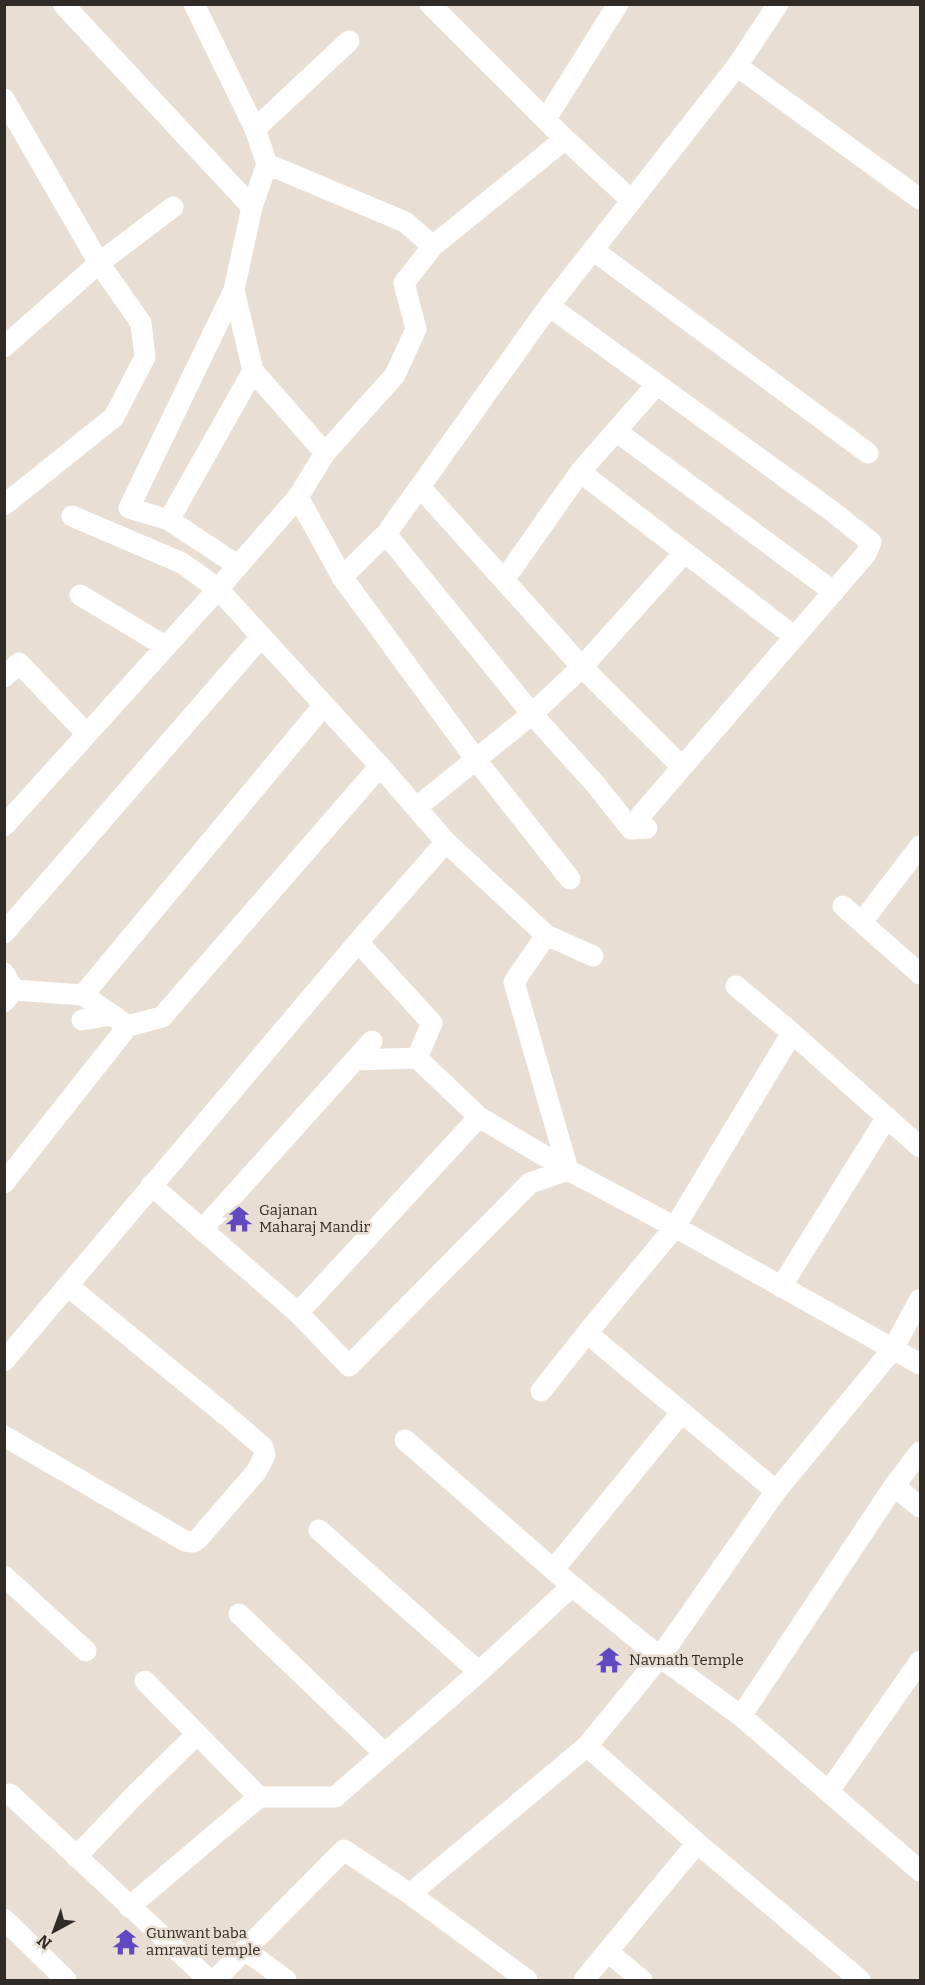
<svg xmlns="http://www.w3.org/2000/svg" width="925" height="1985" viewBox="0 0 925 1985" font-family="Bitter,serif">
  <rect width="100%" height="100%" fill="#e9ded3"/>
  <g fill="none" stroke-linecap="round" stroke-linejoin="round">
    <path stroke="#fff" stroke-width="21" d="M63,4l189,203
      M194,4l61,125 12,35 -15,43 -18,83 19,81 72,82
      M430,4l135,135 66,61
      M737,66l41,-62
      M4,99l95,164 42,60 4,34 -31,60 -110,88
      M546,119l72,-115
      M255,129l94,-88
      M267,164l138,58 28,24
      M593,250l275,203
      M234,290l-105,218 40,12 68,45
      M549,306l280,203 42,33 -5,12 -226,262
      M4,347l95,-84 74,-56
      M616,431l218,161
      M580,472l215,165
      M420,487l162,180 100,100
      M298,497l44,80 135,184 93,118
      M72,516l110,47 36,26 162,177 66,76 100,93 47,21
      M169,520l84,-149
      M386,534l146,180 64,71 35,44 16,-1
      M342,577l44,-43 163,-228 188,-240 183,133
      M504,580l76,-108 77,-88
      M80,595l85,51
      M4,677l15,-14 68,71
      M417,807l115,-93 50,-47 102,-114
      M4,826l214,-237 80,-92 27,-44 70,-78 21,-46 -12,-46 29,-37 132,-107
      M843,906l77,68
      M862,922l58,-76
      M4,933l257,-296
      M358,942l74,81 -15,35
      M4,973l10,17
      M736,986l56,47 128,114
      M83,995l241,-290
      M4,1002l10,-12 69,5 45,31
      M82,1020l29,-5
      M355,1060l62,-2 62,59
      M4,1183l124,-157 34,-9 218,-251
      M151,1185l147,128 51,53 181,-183 38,-13 -54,-188 32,-47
      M202,1230l170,-189
      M781,1287l106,-170
      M298,1313l181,-196 89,53 107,57 245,137
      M587,1333l189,158
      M4,1361l354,-419 88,-100
      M541,1391l46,-58 88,-106 117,-194
      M4,1436l181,105 8,1 5,-3 58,-67 9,-17 -2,-8 -36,-31 -159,-130
      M405,1440l167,146 88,71 81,59 179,155
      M894,1486l26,21
      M319,1530l160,142
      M554,1569l128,-157
      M4,1576l82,75
      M239,1614l146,140
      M145,1681l114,116
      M741,1716l153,-230 26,-34
      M587,1746l110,97 163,137
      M829,1791l91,-130
      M10,1794l199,186
      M76,1857l56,-59 64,-63
      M410,1894l177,-148 73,-89 116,-166 117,-142 27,-50
      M129,1907l130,-110h76l144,-125 93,-86
      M4,1919l62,61
      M245,1950l41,30
      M608,1952l34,28
      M215,1980l129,-130 66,44 117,86
      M584,1980l113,-137"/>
  </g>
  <defs>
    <g id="temple-bare" transform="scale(2.07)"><path d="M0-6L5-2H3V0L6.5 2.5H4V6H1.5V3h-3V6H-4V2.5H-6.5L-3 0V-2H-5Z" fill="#6248c1" stroke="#e9ded3" stroke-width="2.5" paint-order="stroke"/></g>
  </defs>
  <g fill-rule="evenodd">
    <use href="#temple-bare" x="239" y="1219"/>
    <use href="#temple-bare" x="609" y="1660"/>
    <use href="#temple-bare" x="126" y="1942"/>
  </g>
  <g text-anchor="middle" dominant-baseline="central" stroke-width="5" stroke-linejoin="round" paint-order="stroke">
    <g font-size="15" fill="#302b27" stroke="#e9ded3" text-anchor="start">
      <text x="259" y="1210">Gajanan<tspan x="259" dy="17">Maharaj Mandir</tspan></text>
      <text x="629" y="1660">Navnath Temple</text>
      <text x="146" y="1933">Gunwant baba<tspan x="146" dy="17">amravati temple</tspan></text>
    </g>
  </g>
  <rect width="925" height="1985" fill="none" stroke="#302b27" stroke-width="12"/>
  <g transform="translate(54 1931) rotate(221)" stroke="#e9ded3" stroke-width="4.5" paint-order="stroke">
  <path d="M0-4.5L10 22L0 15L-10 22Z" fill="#302b27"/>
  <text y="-9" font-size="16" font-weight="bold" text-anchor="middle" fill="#302b27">N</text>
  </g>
</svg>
